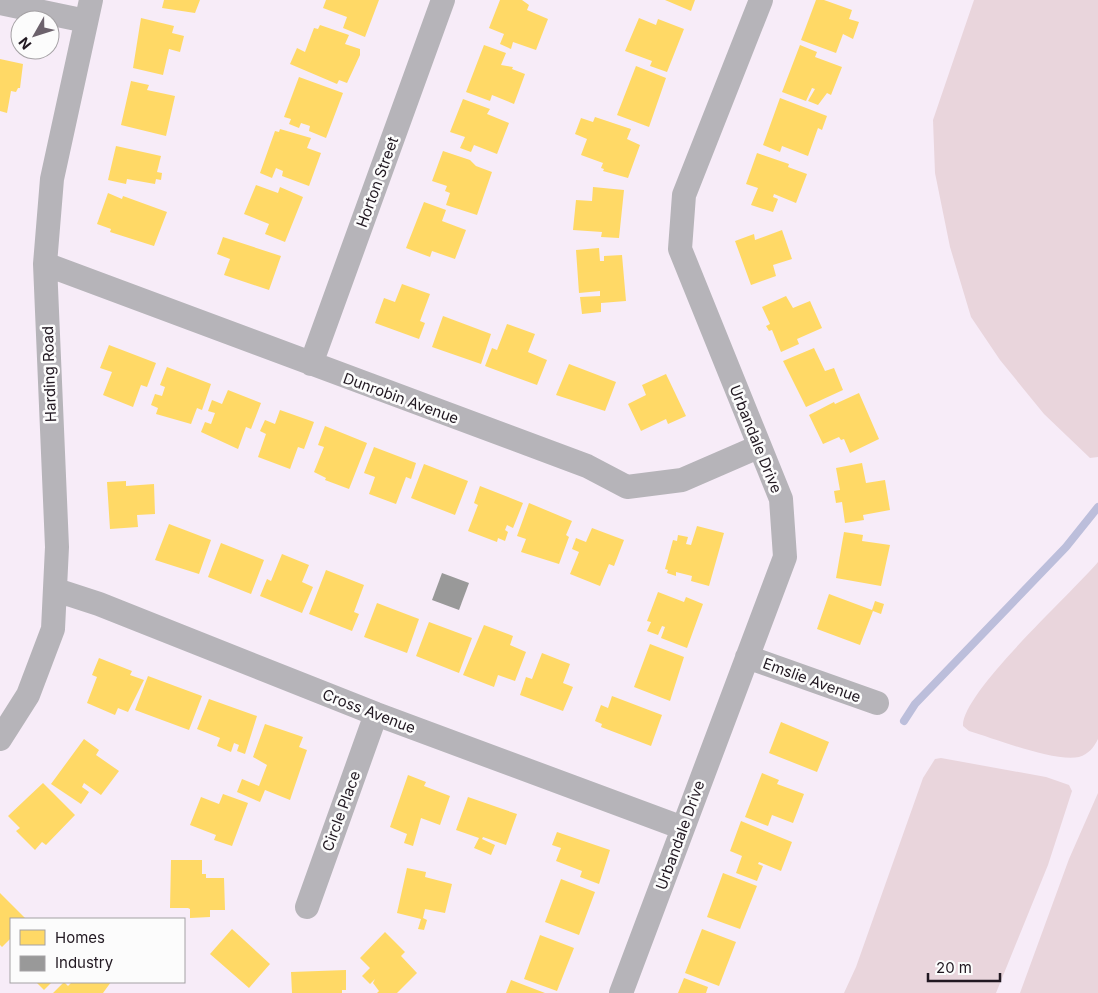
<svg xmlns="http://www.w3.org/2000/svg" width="1098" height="993" viewBox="0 0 1098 993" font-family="Inter,sans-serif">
  <rect width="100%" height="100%" fill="#f7ecf8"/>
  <path fill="#e9d5dc" d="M974,0h124v457l-8,1 -46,-44 -44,-54 -29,-43 -21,-70 -15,-74 -2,-53z
    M1098,562v177c-4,8 -9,15 -19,18 -26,5 -83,-18 -110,-26l-6,-5c-2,-33 110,-134 135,-164z
    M941,758l105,19 23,8 3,6 -24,74 -52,128h-152l12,-26 67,-189 12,-19z
    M1098,793v200h-78l49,-134z"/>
  <path fill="#ffd966" d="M164,0h36l-5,13 -33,-5z
    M326,0h53l-14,37 -22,-9 4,-11 -24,-9z
    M500,0h22l7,5 -2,5 21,9 -12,31 -23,-8 -2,7 -11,-5 4,-10 -15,-6z
    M665,0h30l-4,11z
    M816,0h8l28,10 -3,9 10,3 -6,17 -10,-5 -7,19 -35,-13z
    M141,18l33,8 -2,7 12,3 -4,16 -11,-3 -6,26 -30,-7z
    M639,18l17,7 2,-6 26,10 -17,43 -17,-6 2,-5 -27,-10z
    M320,25l29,10 -4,9 15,5v6l-13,28 -8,-3 -2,4 -47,-20 7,-16 8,4 9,-24 4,1z
    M484,45l22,8 -5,12 12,2 -1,2 13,5 -11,30 -22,-9 -2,6 -24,-9z
    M800,45l17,7 -2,5 27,10 -11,28 -4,-2 -9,12 -10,-4 7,-12 -3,-1 -6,13 -24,-9z
    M0,59l23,5 -3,24h-2l-2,4 -5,-1 -4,22 -7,-2z
    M636,66l30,12 -17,49 -32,-12z
    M299,77l44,16 -17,45 -17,-7 1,-5 -9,-3 -2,5 -10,-4 2,-5 -7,-2z
    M131,81l18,4 -2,5 28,6 -9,40 -45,-11z
    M780,98l47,18 -5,14 -4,-2 -10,28 -26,-10 -2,6 -17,-7z
    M463,99l27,10 -3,5 22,9 -12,31 -23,-9 -3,7 -11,-4 5,-11 -15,-5z
    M595,117l36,12 -4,10 13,6 -12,33 -25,-7 1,-2 -3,-1 2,-5 -22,-8 6,-16 -12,-5 6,-16 12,4z
    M280,129l31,9 -4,10 14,5 -12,33 -27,-10 1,-5 -7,-3 -4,10 -12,-5 15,-42 4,1z
    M116,146l45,10 -4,16 5,1 -1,7 -5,-1 -1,5 -28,-5 -1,5 -18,-4z
    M443,151l27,9 6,6 16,6 -15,43 -31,-10 4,-12 -5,-2 2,-5 -15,-5z
    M757,153l32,11 -1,3 19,7 -11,29 -22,-9 -1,3 5,2 -5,13 -22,-7 7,-17 -12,-4z
    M256,185l22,8 2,-6 23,10 -18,45 -20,-8 4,-10 -25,-10z
    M593,187l31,3 -5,48 -18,-1 1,-5 -29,-2 3,-30 16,1z
    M108,193l14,6 1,-3 44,16 -13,34 -44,-14 1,-3 -14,-5z
    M424,202l22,8 -4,11 24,9 -11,29 -23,-8 -2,6 -24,-9z
    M782,230l10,29 -19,6 3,11 -25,9 -16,-44 19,-7 1,6z
    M223,237l58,19 -12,34 -45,-15 6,-16 -13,-5z
    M599,248l1,13h4v-5l18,-1 4,46 -25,2v9l-19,2 -2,-17 20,-1v-5l-21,2 -3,-43z
    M402,284l28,10 -10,27 5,2 -6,16 -44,-16 9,-25 11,4z
    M786,296l7,12 17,-7 12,27 -25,11 2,5 -18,8 -9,-22 -3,1 -3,-5 4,-2 -8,-17z
    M443,316l48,18 -10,30 -49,-17z
    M507,324l28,10 -7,18 19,8 -10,25 -52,-19 7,-18 5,2z
    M109,345l47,18 -9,24 -6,-2 -8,22 -30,-12 9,-23 -12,-4z
    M814,348l11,23 9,-3 9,22 -37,17 -23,-46z
    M569,364l47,18 -11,29 -49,-16z
    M167,367l44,17 -9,26 -5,-2 -6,16 -35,-10 2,-6 -7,-3 4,-11 7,2 3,-9 -5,-2z
    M666,374l20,42 -18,8 -2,-5 -25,12 -13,-27 18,-9 -4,-10z
    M228,390l33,13 -10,26 -5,-2 -8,22 -37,-17 4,-10 6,2 4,-11 -7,-2 4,-11 10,4z
    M859,393l20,46 -29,14 -6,-14 -3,1 -2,-3 -16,7 -14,-29 25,-13 1,2z
    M280,410l34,12 -10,27 -6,-2 -8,22 -32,-12 8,-23 -6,-3 5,-11 10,4z
    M325,426l42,17 -18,46 -24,-9 1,-2 -12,-6 10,-25 -6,-2z
    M374,447l42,16 -5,16 -5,-2 -10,27 -27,-10 6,-17 -11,-4z
    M862,463l4,20 19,-3 5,30 -27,5 1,5 -19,3 -3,-21 -6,1 -2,-12 6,-1 -4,-22z
    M424,464l44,17 -13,34 -44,-17z
    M126,481v5l28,-2 1,30 -18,1 1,12 -28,2 -3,-47z
    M480,486l43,17 -10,25 -6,-3 -2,5 3,2 -3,9 -7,-3 -1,4 -29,-11 10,-26 -4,-2z
    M529,503l43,18 -6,14 3,2 -10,27 -38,-12 5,-13 -9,-3z
    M169,524l42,16 -12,34 -44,-14z
    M697,526l27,7 -15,53 -18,-5 1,-5 -16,-4v4l-9,-3 1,-3 -3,-1 8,-29 4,1 1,-6 10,2 -2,7 5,1z
    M592,528l32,12 -10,26 -5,-2 -9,22 -30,-12 9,-22 -7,-3 4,-11 10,4z
    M844,532l19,3 -1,6 28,4 -9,41 -45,-8z
    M221,543l43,17 -13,34 -43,-17z
    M282,554l27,11 -7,17 11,5 -11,26 -42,-17 7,-17 4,2z
    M326,570l38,15 -10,27 5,2 -7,17 -43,-17z
    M658,592l26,10 2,-5 17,7 -16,44 -26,-10 4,-11 -3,-1 -4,9 -11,-4 4,-9 -4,-1z
    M829,594l43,16 3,-9 9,3 -3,10 -8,-3 -13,34 -43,-16z
    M377,603l42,16 -12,34 -43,-16z
    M429,622l43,16 -13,35 -43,-17z
    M484,625l29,11 -3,9 16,7 -11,29 -17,-6 -4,12 -31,-12z
    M650,644l34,13 -14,44 -36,-14z
    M542,653l28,11 -7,19 10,4 -10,24 -43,-16 6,-18 6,2z
    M99,658l33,13 -2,4 14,5 -16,32 -10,-4 -3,7 -28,-12 10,-26 -5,-2z
    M148,676l54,20 -13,34 -54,-20z
    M612,696l50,19 -11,31 -50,-19 1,-3 -7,-3 6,-16 7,3z
    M209,699l48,17 -12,38 -8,-3 2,-6 -5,-2 -3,9 -14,-6 3,-8 -23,-9z
    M781,722l48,20 -12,30 -48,-19z
    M265,724l38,13 -4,10 8,3 -17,50 -25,-10 -5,12 -23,-10 5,-13 17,7 8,-21 -14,-8z
    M84,739l15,11 -3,5 23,16 -18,24 -17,-12 -2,4 7,5 -8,12 -30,-20z
    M762,773l17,7 -2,4 27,10 -11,29 -21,-8 -4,11 -23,-9z
    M408,775l18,7 -2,4 26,10 -10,29 -19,-7 -8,28 -9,-3 3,-9 -17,-7z
    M43,783l32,32 -29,30 -4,-3 -7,8 -19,-19 4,-3 -12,-12z
    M223,794l25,9 -16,43 -18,-6 2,-5 -26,-10 11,-28 18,7z
    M468,797l49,17 -11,31 -23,-8 -1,2 13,6 -4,10 -17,-7 5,-10 -23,-8z
    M741,821l51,21 -11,29 -22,-9 -1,2 5,2 -6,15 -21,-8 6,-17 -12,-5z
    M557,832l53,18 -11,34 -19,-7 2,-6 -26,-10 5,-13 -9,-3z
    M171,860h31v14h4v4h18l1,32h-15v7l-20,1v-9l-2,-1h-18z
    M407,868l19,4 -1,5 27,7 -7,29 -20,-4 -2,9 4,2 -3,10 -6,-1 3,-10 -24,-6z
    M723,873l34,13 -17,43 -33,-12z
    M561,879l34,13 -16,43 -34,-13z
    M0,893l26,26h-15v19l-9,9 -2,-2z
    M232,929l38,35 -21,24 -39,-34z
    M702,929l34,13 -17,44 -34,-13z
    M385,932l20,20 -4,4 16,17 -20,20h-20l2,-2 -6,-8 2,-4 -5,5 -8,-8 8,-8 -10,-10z
    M540,935l34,13 -17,43 -33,-12z
    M346,970v20h-4v3h-50l-1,-21z
    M684,978l24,9 -2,6h-28z
    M511,980l34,13h-39z
    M36,982h16l-8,8z
    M64,982l4,4 4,-4h39l-8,11h-50z"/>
  <path fill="#999" d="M442,573l27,10 -10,27 -27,-10z"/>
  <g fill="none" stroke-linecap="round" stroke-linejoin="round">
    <path stroke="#bcbedb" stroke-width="8" d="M904,721l11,-17 151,-157 32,-40"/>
    <path stroke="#b6b4b9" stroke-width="24" d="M0,3l86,18
      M45,264l542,202 40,21 55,-7 76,-33
      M311,364l132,-364
      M56,590l43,14 277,110 307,114
      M747,657l130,46
      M0,739l28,-44 25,-66 4,-82 -12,-283 7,-85 39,-179
      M307,907l69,-193
      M621,993l164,-436 -4,-58 -101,-250 4,-54 77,-195"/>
  </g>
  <g text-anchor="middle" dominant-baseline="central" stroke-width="5" stroke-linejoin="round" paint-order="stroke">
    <g font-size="15" fill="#211821" stroke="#fcfcfc">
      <text transform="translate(377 182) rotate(-70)">Horton Street</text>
      <text transform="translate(49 374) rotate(-92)">Harding Road</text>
      <text transform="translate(401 398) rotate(20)">Dunrobin Avenue</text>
      <text transform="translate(756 439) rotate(68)">Urbandale Drive</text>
      <text transform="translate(812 680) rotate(20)">Emslie Avenue</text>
      <text transform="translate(369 711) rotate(21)">Cross Avenue</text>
      <text transform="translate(341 811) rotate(-70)">Circle Place</text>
      <text transform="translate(680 835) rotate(-70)">Urbandale Drive</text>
    </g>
  </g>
  <rect x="10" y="918" width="175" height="65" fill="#fcfcfc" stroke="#a4a1a4"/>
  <rect x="20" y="930" width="25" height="15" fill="#ffd966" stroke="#a4a1a4"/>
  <text x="55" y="943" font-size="15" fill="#211821">Homes</text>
  <rect x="20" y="956" width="25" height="15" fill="#999999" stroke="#a4a1a4"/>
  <text x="55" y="968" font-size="15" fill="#211821">Industry</text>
  <g transform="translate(35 35) rotate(231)"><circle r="24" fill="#fcfcfc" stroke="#a4a1a4"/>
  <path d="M0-4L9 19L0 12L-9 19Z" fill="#6c626c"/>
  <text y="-8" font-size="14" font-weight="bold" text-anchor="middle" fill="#211821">N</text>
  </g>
  <path d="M928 973v8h72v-8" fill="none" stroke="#211821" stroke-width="2.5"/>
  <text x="936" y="973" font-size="15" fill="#211821" stroke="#fcfcfc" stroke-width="4" paint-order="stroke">20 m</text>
</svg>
